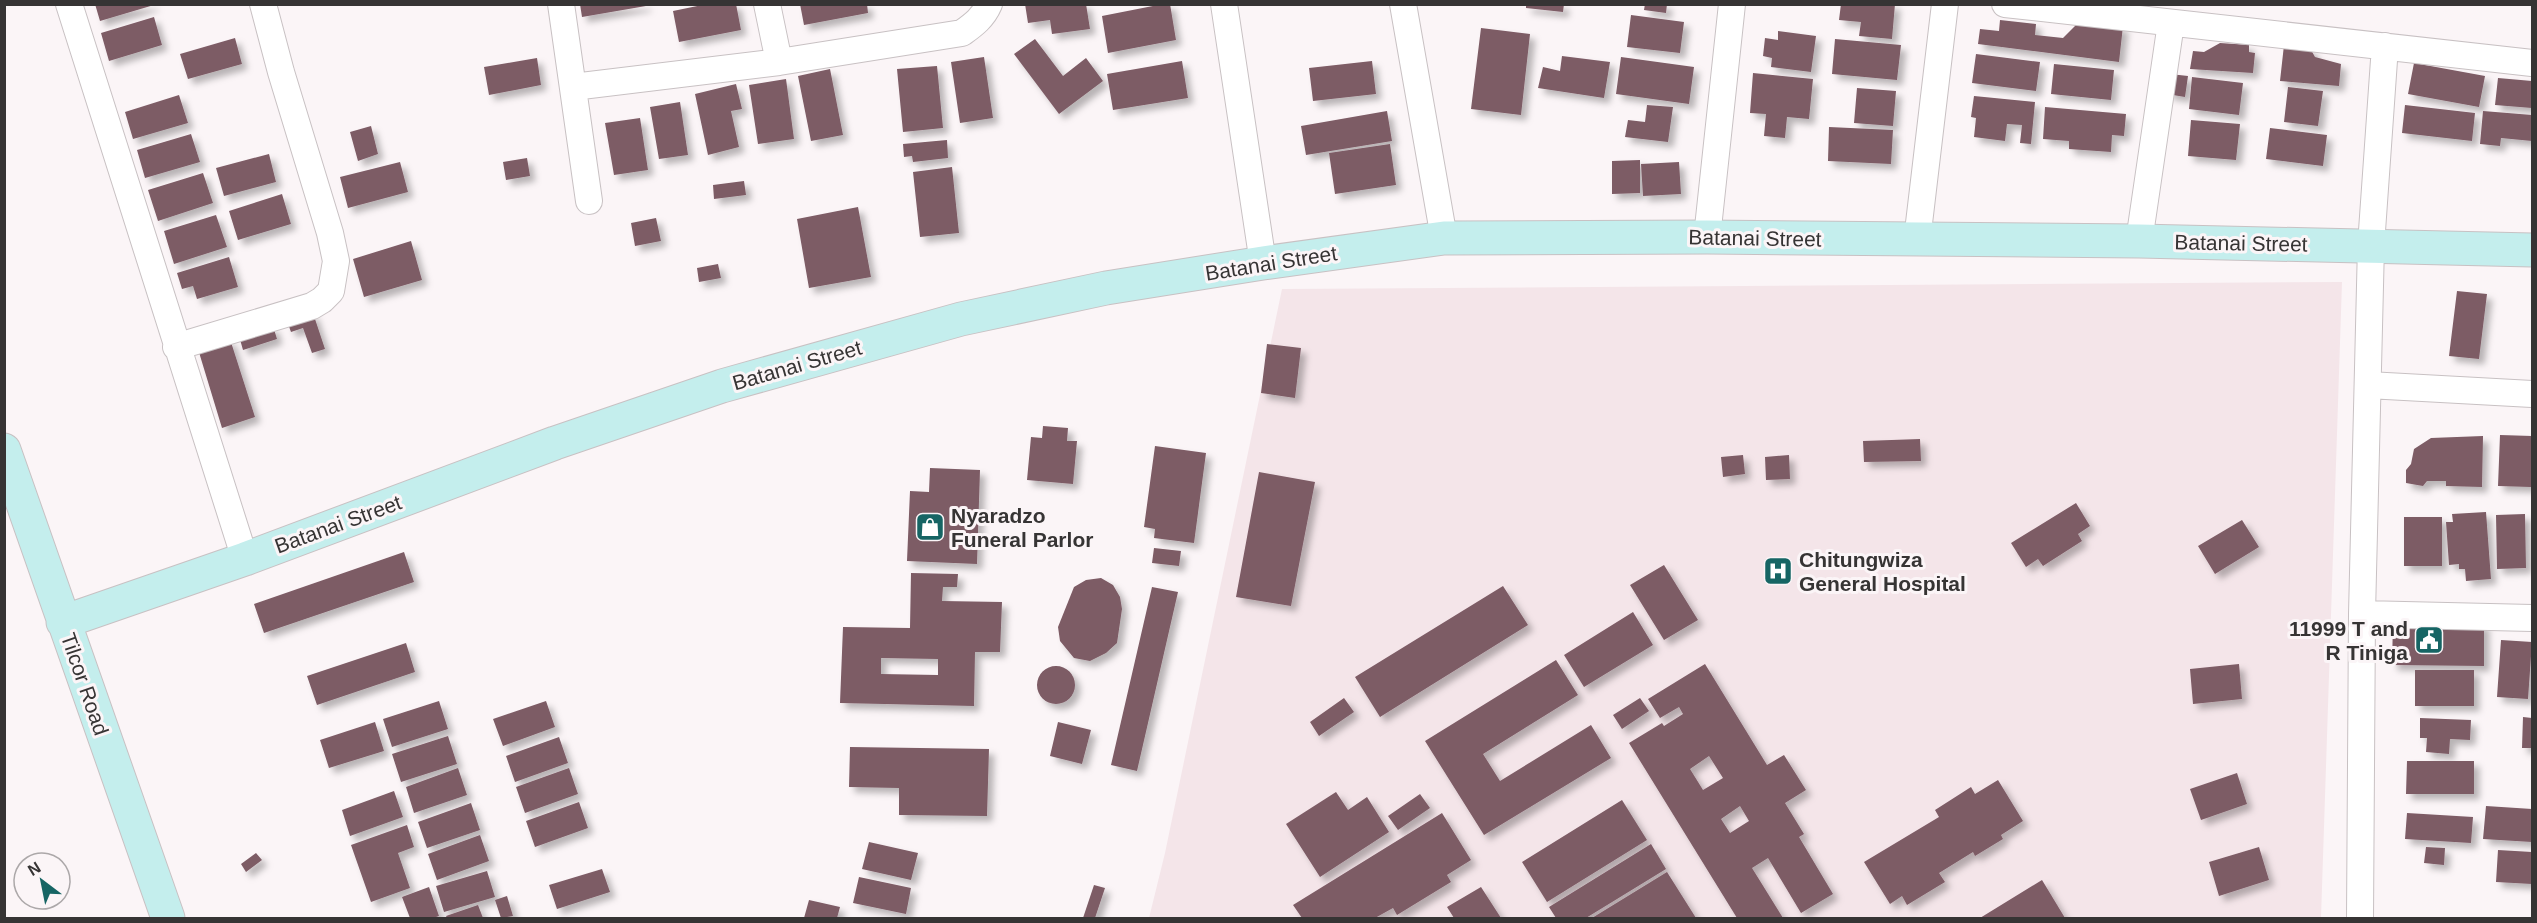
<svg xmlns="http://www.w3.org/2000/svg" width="2537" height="923" viewBox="0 0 2537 923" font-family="Arial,sans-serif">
  <defs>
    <filter id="shadow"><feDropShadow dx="5.5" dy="5.5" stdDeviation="3" flood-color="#0004"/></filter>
  </defs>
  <rect width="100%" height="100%" fill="#fbf5f7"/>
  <path fill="#f4e5e9" d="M2342,282l-21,636h-1172l16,-65 117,-564z"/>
  <path fill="#7d5b65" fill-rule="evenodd" filter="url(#shadow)" d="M95,4h59v1l-54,16z
    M580,4h66v2l-64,11z
    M707,4h29l5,26 -62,12 -6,-31z
    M800,4h67l1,9 -64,12z
    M1025,4h61l4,25 -38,5 -2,-14 -22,3z
    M1163,4h7l6,36 -68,13 -6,-37z
    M1526,4h38l-1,8 -37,-4z
    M1645,4h22l-1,9 -22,-3z
    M1841,4h54l-3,35 -33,-3 2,-14 -22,-2z
    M1631,15l53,7 -4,31 -53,-6z
    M154,17l8,28 -53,16 -8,-28z
    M2000,20l36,4 -1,11 28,3 16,-16 44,4 -4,36 -141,-18 2,-15 19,2z
    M1481,28l49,6 -9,81 -50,-6z
    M1778,31l38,5 -5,36 -40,-5 1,-9 -9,-2 2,-18 13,2z
    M235,38l7,26 -54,15 -8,-25z
    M1035,39l28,37 23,-18 17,23 -44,33 -45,-60z
    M1835,39l66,6 -4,35 -65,-6z
    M2220,43l29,2v7l6,1 -2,20 -63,-4 3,-18 11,1z
    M2284,45l26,3 5,9 26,7 -2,22 -59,-5z
    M1976,54l64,8 -4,29 -64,-8z
    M1562,56l48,6 -6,36 -66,-10 5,-21 17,4z
    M984,57l9,61 -33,5 -9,-61z
    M1621,57l73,10 -5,37 -73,-10z
    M537,58l4,27 -52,10 -5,-28z
    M1182,61l6,37 -75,12 -6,-36z
    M1372,61l4,33 -63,7 -4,-33z
    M2414,63l71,13 -6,31 -71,-13z
    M2054,64l60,6 -3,30 -60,-6z
    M937,66l6,62 -40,4 -6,-63z
    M830,69l13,66 -32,6 -13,-65z
    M1753,73l60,6 -4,40 -22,-2 -2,21 -21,-2 2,-22 -16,-1z
    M2170,74l18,2 -3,21 -18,-3z
    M2192,77l51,6 -4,32 -50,-6z
    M2498,78l34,3v27l-37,-3z
    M786,79l8,60 -36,5 -9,-59z
    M736,84l6,25 -11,2 8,36 -31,8 -13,-61z
    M2288,87l35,4 -5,35 -34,-4z
    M1857,88l39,3 -3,35 -39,-3z
    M179,95l9,28 -55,16 -8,-27z
    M1974,96l61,6 -4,42 -11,-1 2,-18 -15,-1 -2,17 -31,-4 2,-19 -5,-1z
    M680,102l8,53 -29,4 -9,-52z
    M1647,105l26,2 -5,35 -43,-5 3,-17 17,2z
    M2405,105l70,8 -3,28 -70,-8z
    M2045,107l81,7 -2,22 -12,-1 -1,17 -42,-3v-8l-26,-2z
    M1387,111l5,30 -86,14 -5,-29z
    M2483,111l49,4v26l-31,-3 -1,8 -20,-2z
    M640,118l8,52 -34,5 -9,-52z
    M2191,120l49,4 -4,36 -48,-4z
    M371,126l7,28 -20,7 -8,-29z
    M1829,127l64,3 -2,34 -63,-3z
    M2270,128l57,7 -4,31 -57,-7z
    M191,134l9,28 -55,16 -8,-28z
    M947,140l1,18 -35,4 -1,-6 -8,1 -1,-13z
    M1390,144l6,41 -61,9 -6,-41z
    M269,154l7,28 -52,14 -8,-28z
    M527,158l3,18 -24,4 -3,-18z
    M1640,160v33l-28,1v-33z
    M400,162l8,30 -60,16 -8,-31z
    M1679,162l2,32 -38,2 -2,-32z
    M952,167l7,66 -39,4 -7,-65z
    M203,173l10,30 -55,18 -10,-31z
    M744,181l2,14 -32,4 -1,-14z
    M282,194l9,30 -53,16 -9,-29z
    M858,207l13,70 -62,11 -12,-69z
    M216,215l11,32 -53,17 -10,-33z
    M656,218l5,23 -26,5 -4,-23z
    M411,241l11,39 -58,17 -11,-38z
    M229,257l9,30 -41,12 -4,-13 -11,3 -5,-16z
    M718,264l3,14 -22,4 -2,-14z
    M2457,291l30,3 -8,65 -30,-3z
    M313,313l12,36 -13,4 -9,-25 -12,4 -4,-11z
    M273,326l4,13 -34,11 -4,-14z
    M230,339l25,78 -33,11 -24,-79z
    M1267,344l34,4 -6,50 -34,-5z
    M1043,426l25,2 -1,13h10l-4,43 -46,-4 4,-43 11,1z
    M2500,435l32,1 -1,51 -33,-1z
    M2483,436l-1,51 -36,-1v-5h-19l-4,5 -17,-3v-13l5,-6 3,-15 17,-11z
    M1920,439l1,22 -57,1 -1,-21z
    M1155,446l51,7 -12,90 -40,-5 1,-9 -11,-2z
    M1743,455l2,19 -22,3 -2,-20z
    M1789,455l1,24 -24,1 -1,-23z
    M930,468l50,2 -3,94 -70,-3 3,-70 19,1z
    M1259,472l56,10 -24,124 -55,-9z
    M2076,503l14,23 -12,8 4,7 -39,25 -5,-7 -12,8 -15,-24z
    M2486,512l5,67 -25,2 -1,-12h-6v-5l-10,1 -3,-43h7l-1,-8z
    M2525,514l1,54 -29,1 -1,-54z
    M2404,517h38v49h-38z
    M2242,520l17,27 -44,27 -17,-28z
    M1154,548l27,3 -2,15 -27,-3z
    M404,552l10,30 -150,51 -10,-29z
    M1664,565l34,55 -34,20 -34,-55z
    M911,573l47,1 -1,13h-14l-1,14 60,1 -2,50h-25l-1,54 -134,-3 3,-76 67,1zM881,658l57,1v16l-57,-1z
    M1101,578l12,7 7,12 2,12 -5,34 -11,10 -16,8 -16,-3 -14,-17 -2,-14 16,-40 12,-7z
    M1503,586l25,39 -148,92 -25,-40z
    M1152,587l26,5 -41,179 -26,-6z
    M1633,612l20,33 -69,42 -20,-32z
    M2393,622l91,1v43l-92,-1z
    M2501,640l31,2 -4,57 -31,-2z
    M406,643l9,29 -98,33 -10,-29z
    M1556,660l22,35 -95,59 17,27 91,-56 20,33 -127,77 -59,-94z
    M1705,664l62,101 17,-10 22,35 -21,13 19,31 -5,3 34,57 -32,19 -33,-55 -16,10 31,50h-46l-108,-175 33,-20 2,3 19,-12 -4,-7 -19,11 -12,-19zM1709,756l14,22 -20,12 -13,-21zM1740,806l9,15 -19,12 -9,-14z
    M2239,664l3,35 -49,5 -3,-35z
    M1037 685a19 19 0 1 1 38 0a19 19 0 1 1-38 0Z
    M2415,670h59v36h-59z
    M1344,698l10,14 -35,24 -9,-14z
    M1640,698l9,13 -27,18 -9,-14z
    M439,701l9,28 -56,18 -9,-28z
    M546,701l9,26 -52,19 -10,-27z
    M2523,717l9,1v30h-10z
    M2420,718l51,2 -1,20 -20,-1 -1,15 -23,-2 1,-14h-7z
    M375,722l9,29 -55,17 -9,-28z
    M1058,722l33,8 -9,34 -32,-8z
    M448,736l9,28 -56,18 -9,-28z
    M559,737l9,26 -53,19 -9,-26z
    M850,747l139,2 -2,67 -88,-1v-27l-50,-1z
    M2407,761h67v33h-68z
    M458,768l9,27 -53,18 -8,-26z
    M569,768l9,26 -53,19 -9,-26z
    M2237,773l10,31 -46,16 -11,-31z
    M1998,780l25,41 -22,14 2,4 -28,17 -2,-4 -34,21 6,9 -38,23 -5,-9 -12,8 -26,-42 75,-45 -4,-7 36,-23 4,7z
    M394,791l9,26 -53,19 -8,-26z
    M1336,792l12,18 19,-13 22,35 -69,45 -34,-53z
    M1420,794l10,14 -32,22 -10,-14z
    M1622,800l25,40 -100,62 -25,-40z
    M579,802l9,26 -53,19 -9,-26z
    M471,803l9,27 -53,18 -9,-26z
    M2486,806l46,3v33l-49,-3z
    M1442,813l29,47 -24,15 4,7 -54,33 -4,-7 -18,10h-73l-9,-13z
    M2407,813l66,4 -2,26 -66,-4z
    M407,825l7,22 -16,6 12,35 -39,14 -20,-57z
    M480,835l9,26 -52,19 -9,-26z
    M869,842l49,11 -7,27 -49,-11z
    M1651,844l15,25 -80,49h-30l-7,-11z
    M2259,847l10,33 -50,16 -10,-34z
    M2426,847l19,1 -1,17 -20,-2z
    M2498,850l34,2v32l-36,-2z
    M256,853l6,7 -16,12 -5,-8z
    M602,869l8,23 -53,17 -8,-24z
    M487,871l8,26 -51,15 -8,-26z
    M1667,872l29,46h-104z
    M859,877l52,11 -5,26 -53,-11z
    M2042,880l23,38h-85z
    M1094,885l11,3 -10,30h-12z
    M429,887l10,29 -6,2h-23l-8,-21z
    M1481,887l20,31h-47l-7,-11z
    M507,896l6,20 -12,2 -6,-18z
    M809,900l31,7 -3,11h-33z
    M478,905l5,13h-36l-1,-2z"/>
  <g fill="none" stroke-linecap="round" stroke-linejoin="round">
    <g stroke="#c8c1c3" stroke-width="28">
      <path id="street" d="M69,4l176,555
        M561,4l28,197
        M767,4l12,58
        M1224,4l39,259
        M1403,4l41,234
        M2005,4l527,59
        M573,87l206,-25 183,-29c11,-8 21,-15 27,-29
        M1707,237l25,-233
        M1917,240l28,-236
        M2139,241l32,-218
        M176,347l136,-41 10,-6 9,-9 5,-30 -6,-28 -49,-161 -18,-68
        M2368,385l164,9
        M2362,614l170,4
        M2360,918l2,-304 9,-369 14,-199"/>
    </g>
    <g stroke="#c8c1c3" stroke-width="35">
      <path id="secondary" d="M4,450l164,468
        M63,622l182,-63 310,-116 167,-57 239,-67 145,-31 157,-25 181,-25 263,-1 432,4 393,9"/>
    </g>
    <use href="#street" stroke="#fff" stroke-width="26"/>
    <use href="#secondary" stroke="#c4eeed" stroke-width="33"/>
  </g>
  <defs>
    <g id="shop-square" transform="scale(1.5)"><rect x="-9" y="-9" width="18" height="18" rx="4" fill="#166564" stroke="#fbf5f7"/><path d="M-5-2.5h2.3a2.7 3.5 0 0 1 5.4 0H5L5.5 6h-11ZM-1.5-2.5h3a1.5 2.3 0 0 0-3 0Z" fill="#fff"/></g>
    <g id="hospital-square" transform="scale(1.5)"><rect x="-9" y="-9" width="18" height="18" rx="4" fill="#166564" stroke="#fbf5f7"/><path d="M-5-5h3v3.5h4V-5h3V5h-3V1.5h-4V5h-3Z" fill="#fff"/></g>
    <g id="civic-square" transform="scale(1.5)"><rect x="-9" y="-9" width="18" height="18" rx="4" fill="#166564" stroke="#fbf5f7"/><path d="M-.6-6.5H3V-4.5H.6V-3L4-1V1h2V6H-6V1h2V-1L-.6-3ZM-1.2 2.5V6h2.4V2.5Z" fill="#fff"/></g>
  </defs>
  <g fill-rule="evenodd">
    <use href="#shop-square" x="930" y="527"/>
    <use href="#hospital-square" x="1778" y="571"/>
    <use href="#civic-square" x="2429" y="640"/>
  </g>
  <g text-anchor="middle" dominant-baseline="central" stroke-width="6" stroke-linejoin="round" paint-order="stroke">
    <g font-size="21" fill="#363434" stroke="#fbf5f7">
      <text transform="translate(1755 238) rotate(1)">Batanai Street</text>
      <text transform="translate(2241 243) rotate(1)">Batanai Street</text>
      <text transform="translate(1271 263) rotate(-9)">Batanai Street</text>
      <text transform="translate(797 365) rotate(-16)">Batanai Street</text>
      <text transform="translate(338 524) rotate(-20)">Batanai Street</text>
      <text transform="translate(85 684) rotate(71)">Tilcor Road</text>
    </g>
    <g font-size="21" font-weight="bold" fill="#363434" stroke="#fbf5f7" text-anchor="start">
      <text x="951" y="515">Nyaradzo<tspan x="951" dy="24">Funeral Parlor</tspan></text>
      <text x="1799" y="559">Chitungwiza<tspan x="1799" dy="24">General Hospital</tspan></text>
      <text x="2408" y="628" text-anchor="end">11999 T and<tspan x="2408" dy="24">R Tiniga</tspan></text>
    </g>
  </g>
  <rect width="2537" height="923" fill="none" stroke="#363434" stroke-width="12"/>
  <g transform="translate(42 881) rotate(328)"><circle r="28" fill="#fbf5f7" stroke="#aca8a9" stroke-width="1.5"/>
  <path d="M0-4.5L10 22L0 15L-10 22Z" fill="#166564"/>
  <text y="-9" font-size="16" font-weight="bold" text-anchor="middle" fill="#363434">N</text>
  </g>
</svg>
